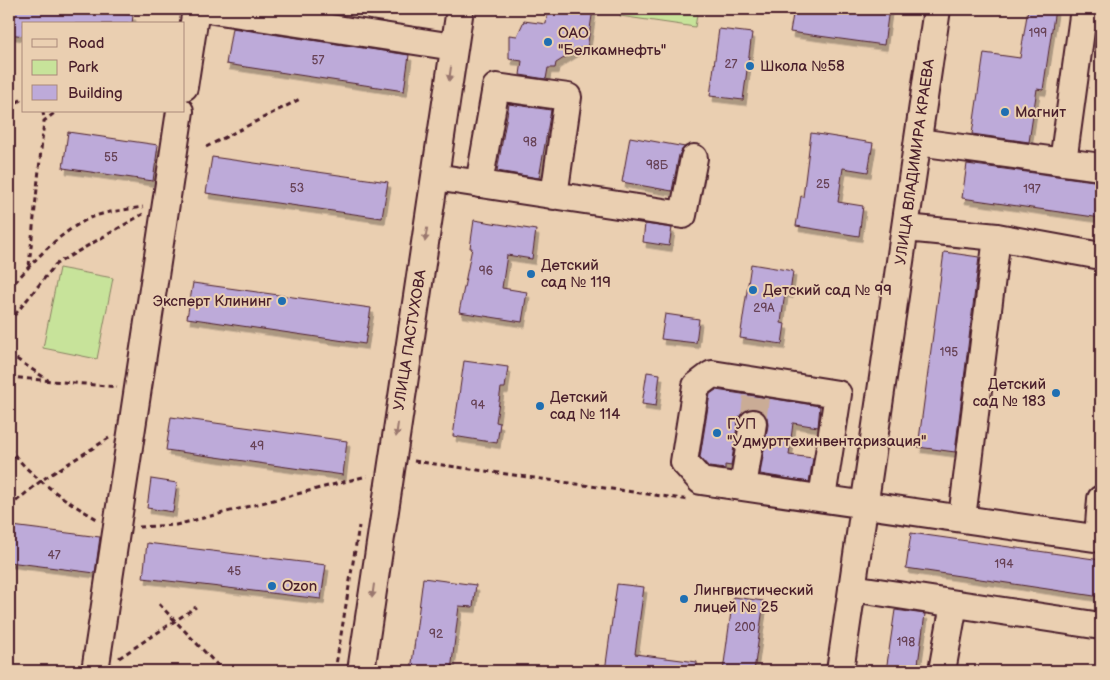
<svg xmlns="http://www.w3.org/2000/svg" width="1110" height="680" viewBox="0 0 1110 680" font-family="'Balsamiq Sans',sans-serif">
  <defs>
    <filter id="shadow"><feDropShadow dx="3" dy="5.5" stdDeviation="0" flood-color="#0004"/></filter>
  </defs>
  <rect width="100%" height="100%" fill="#eacfb1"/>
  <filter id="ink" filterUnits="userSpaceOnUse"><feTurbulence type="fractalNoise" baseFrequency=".02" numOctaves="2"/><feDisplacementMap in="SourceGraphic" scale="10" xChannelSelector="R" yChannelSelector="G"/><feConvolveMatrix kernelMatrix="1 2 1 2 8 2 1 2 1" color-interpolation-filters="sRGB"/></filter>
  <g filter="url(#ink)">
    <path fill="#c7e39a" stroke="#888162" d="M621,9h77l-3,18 -75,-11z
      M59,268l54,10 -16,81 -54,-11z"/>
    <path fill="#bdaad9" stroke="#4a1f2b" filter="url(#shadow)" d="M9,9h78l46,6 -1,9h-108v12l-15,-2z
      M548,9h45l-6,40 -7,-1 -24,15 -1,5h-7l-2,11 -26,-4 2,-14 -13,-2v-24l8,1 7,-15 22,3z
      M794,9h95l-5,36 -94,-13z
      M1028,9h27l-12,81 -6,-1 -8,53 -57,-8 12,-81 36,5z
      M232,28l177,27 -5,36 -178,-27z
      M719,29l33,4 -9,67 -33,-4z
      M509,104l42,6 -12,68 -42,-7z
      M68,132l90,13 -5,36 -90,-13z
      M811,133l62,10 -5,29 -25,-4 -5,34 25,4 -4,30 -63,-10 5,-30 2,1z
      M630,137l55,10 -6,8 -7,36 -50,-9z
      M212,157l176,25 -6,36 -176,-25z
      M967,164l134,18v36l-139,-20z
      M474,220l62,10 -4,29 -25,-4 -5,33 25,4 -5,30 -63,-10 13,-64h-2z
      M645,224l27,4 -3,18 -26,-4z
      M944,252l35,5 -24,195 -37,-5z
      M751,264l42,7 -3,22 -5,-1 -4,31 4,1 -3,20 -42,-6z
      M193,283l178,25 -6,36 -178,-26z
      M665,314l34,5 -3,24 -35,-4z
      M464,361l44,6 -3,21h-4l-5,34 4,1 -3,20 -44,-7z
      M647,372l13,2 -4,32 -14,-2z
      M716,390l104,16 -2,21 -25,-4 -4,32 24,3 -4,24 -49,-8 8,-49 -1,-8 -4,-5 -8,-4 -8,1 -6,5 -3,6 -7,46 -6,-1v4l-16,-2 -9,-10 10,-63z
      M171,417l176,24 -4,34 -177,-25z
      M151,479l26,4 -4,29 -26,-4z
      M12,526l88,11 -5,36 -86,-11z
      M911,533l190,27v37l-195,-29z
      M147,543l179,22 -5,34 -178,-21z
      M423,578l53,7 -3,22 -14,-1 -8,65h-40z
      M617,584l27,3 -9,67 62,8v9h-92z
      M733,597l31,4 -10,70h-31z
      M895,610l30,4 -8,57h-31z"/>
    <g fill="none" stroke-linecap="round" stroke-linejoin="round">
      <path stroke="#caac96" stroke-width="26" stroke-dasharray="26 13" stroke-linecap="butt" d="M753,423l4,-34"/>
      <g stroke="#4a1f2b" stroke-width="30">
        <path id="minor" d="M207,9l247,38
          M184,87l12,-78
          M918,142l183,25
          M1063,162l20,-146 18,2
          M435,177l248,38 11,-57
          M479,184l17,-97 72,10 -14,99
          M906,228l91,9 104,19
          M743,487l10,-64
          M822,498l16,-104 -126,-20 -16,12 -12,76 17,19 400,58
          M962,518l35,-281
          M1098,538l3,-39
          M852,588l249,38
          M95,671l85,-560
          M361,671l99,-662
          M840,671l97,-662
          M942,671l12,-67"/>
      </g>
      <path stroke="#4a1f2b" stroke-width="3" stroke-dasharray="5 4" stroke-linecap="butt" d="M9,107l15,-9
        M43,111l1,9
        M206,147l94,-48
        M29,266l15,-145 13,-10
        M9,289c23,-26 49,-56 81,-71 16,-7 37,-8 53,-11
        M9,322l47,-58 87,-50
        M9,354l39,26
        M9,377l108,10
        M791,440l19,3
        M9,448c20,28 58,54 88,71
        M414,461l276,39
        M9,507l33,-27 67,-42
        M139,527l37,-2 191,-49
        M159,604l64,67
        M119,658l77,-51
        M335,671l24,-145"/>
      <use href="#minor" stroke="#eacfb1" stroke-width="26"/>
    </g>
    <defs><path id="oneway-solid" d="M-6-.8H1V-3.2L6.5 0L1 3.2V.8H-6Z" transform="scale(1.25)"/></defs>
    <g fill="#9a776e">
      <use href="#oneway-solid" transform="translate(450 74) rotate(98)"/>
      <use href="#oneway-solid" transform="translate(426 235) rotate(99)"/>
      <use href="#oneway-solid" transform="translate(397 430) rotate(98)"/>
      <use href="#oneway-solid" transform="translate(373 591) rotate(98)"/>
    </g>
  </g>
  <g fill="#1f6fb2" stroke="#eacfb1" stroke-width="2">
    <circle cx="548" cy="42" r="5"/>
    <circle cx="750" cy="66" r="5"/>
    <circle cx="1005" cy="112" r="5"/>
    <circle cx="531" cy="274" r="5"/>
    <circle cx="753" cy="290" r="5"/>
    <circle cx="282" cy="301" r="5"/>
    <circle cx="1056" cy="393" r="5"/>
    <circle cx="540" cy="406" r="5"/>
    <circle cx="717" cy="433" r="5"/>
    <circle cx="272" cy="586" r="5"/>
    <circle cx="684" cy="599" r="5"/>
  </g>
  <g text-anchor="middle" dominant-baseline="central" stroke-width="4" stroke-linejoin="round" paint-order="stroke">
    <g font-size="12" fill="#674256">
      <text x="1038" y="33">199</text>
      <text x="318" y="60">57</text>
      <text x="731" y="64">27</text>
      <text x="530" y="142">98</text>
      <text x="111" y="157">55</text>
      <text x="657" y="165">98Б</text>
      <text x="823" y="184">25</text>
      <text x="297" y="188">53</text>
      <text x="1032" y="189">197</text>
      <text x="486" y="271">96</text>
      <text x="764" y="308">29А</text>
      <text x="949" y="352">195</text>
      <text x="478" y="405">94</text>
      <text x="257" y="446">49</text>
      <text x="54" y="555">47</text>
      <text x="1004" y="564">194</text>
      <text x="234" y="571">45</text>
      <text x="745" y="627">200</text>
      <text x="436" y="634">92</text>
      <text x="906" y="642">198</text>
    </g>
    <g font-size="15" fill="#4a1f2b" stroke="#eacfb1" text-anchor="start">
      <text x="558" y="33">ОАО<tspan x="558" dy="17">"Белкамнефть"</tspan></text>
      <text x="760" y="66">Школа №58</text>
      <text x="1015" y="112">Магнит</text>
      <text x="541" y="265">Детский<tspan x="541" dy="17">сад № 119</tspan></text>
      <text x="763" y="290">Детский сад № 99</text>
      <text x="272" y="301" text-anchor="end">Эксперт Клининг</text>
      <text x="1046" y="384" text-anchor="end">Детский<tspan x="1046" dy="17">сад № 183</tspan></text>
      <text x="550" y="397">Детский<tspan x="550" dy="17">сад № 114</tspan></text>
      <text x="727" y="424">ГУП<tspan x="727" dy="17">"Удмурттехинвентаризация"</tspan></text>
      <text x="282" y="586">Ozon</text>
      <text x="694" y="590">Лингвистический<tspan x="694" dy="17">лицей № 25</tspan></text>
    </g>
    <g font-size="15" fill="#4a1f2b" stroke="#eacfb1">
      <text transform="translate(915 162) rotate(-82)">УЛИЦА ВЛАДИМИРА КРАЕВА</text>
      <text transform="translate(410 340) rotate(-81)">УЛИЦА ПАСТУХОВА</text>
    </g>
  </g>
  <rect width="1110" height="680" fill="none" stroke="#eacfb1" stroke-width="30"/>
  <rect x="15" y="15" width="1080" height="650" fill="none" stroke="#4a1f2b" stroke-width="2" filter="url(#ink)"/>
  <rect x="22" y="22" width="162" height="90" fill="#eacfb1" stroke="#aa897b"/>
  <rect x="32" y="39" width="25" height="8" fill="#eacfb1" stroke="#aa897b"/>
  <text x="68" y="48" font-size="15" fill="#4a1f2b">Road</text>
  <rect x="32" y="60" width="25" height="15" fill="#c7e39a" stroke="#aa897b"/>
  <text x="68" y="72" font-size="15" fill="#4a1f2b">Park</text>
  <rect x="32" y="85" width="25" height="15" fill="#bdaad9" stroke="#aa897b"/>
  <text x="68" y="98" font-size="15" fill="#4a1f2b">Building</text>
</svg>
